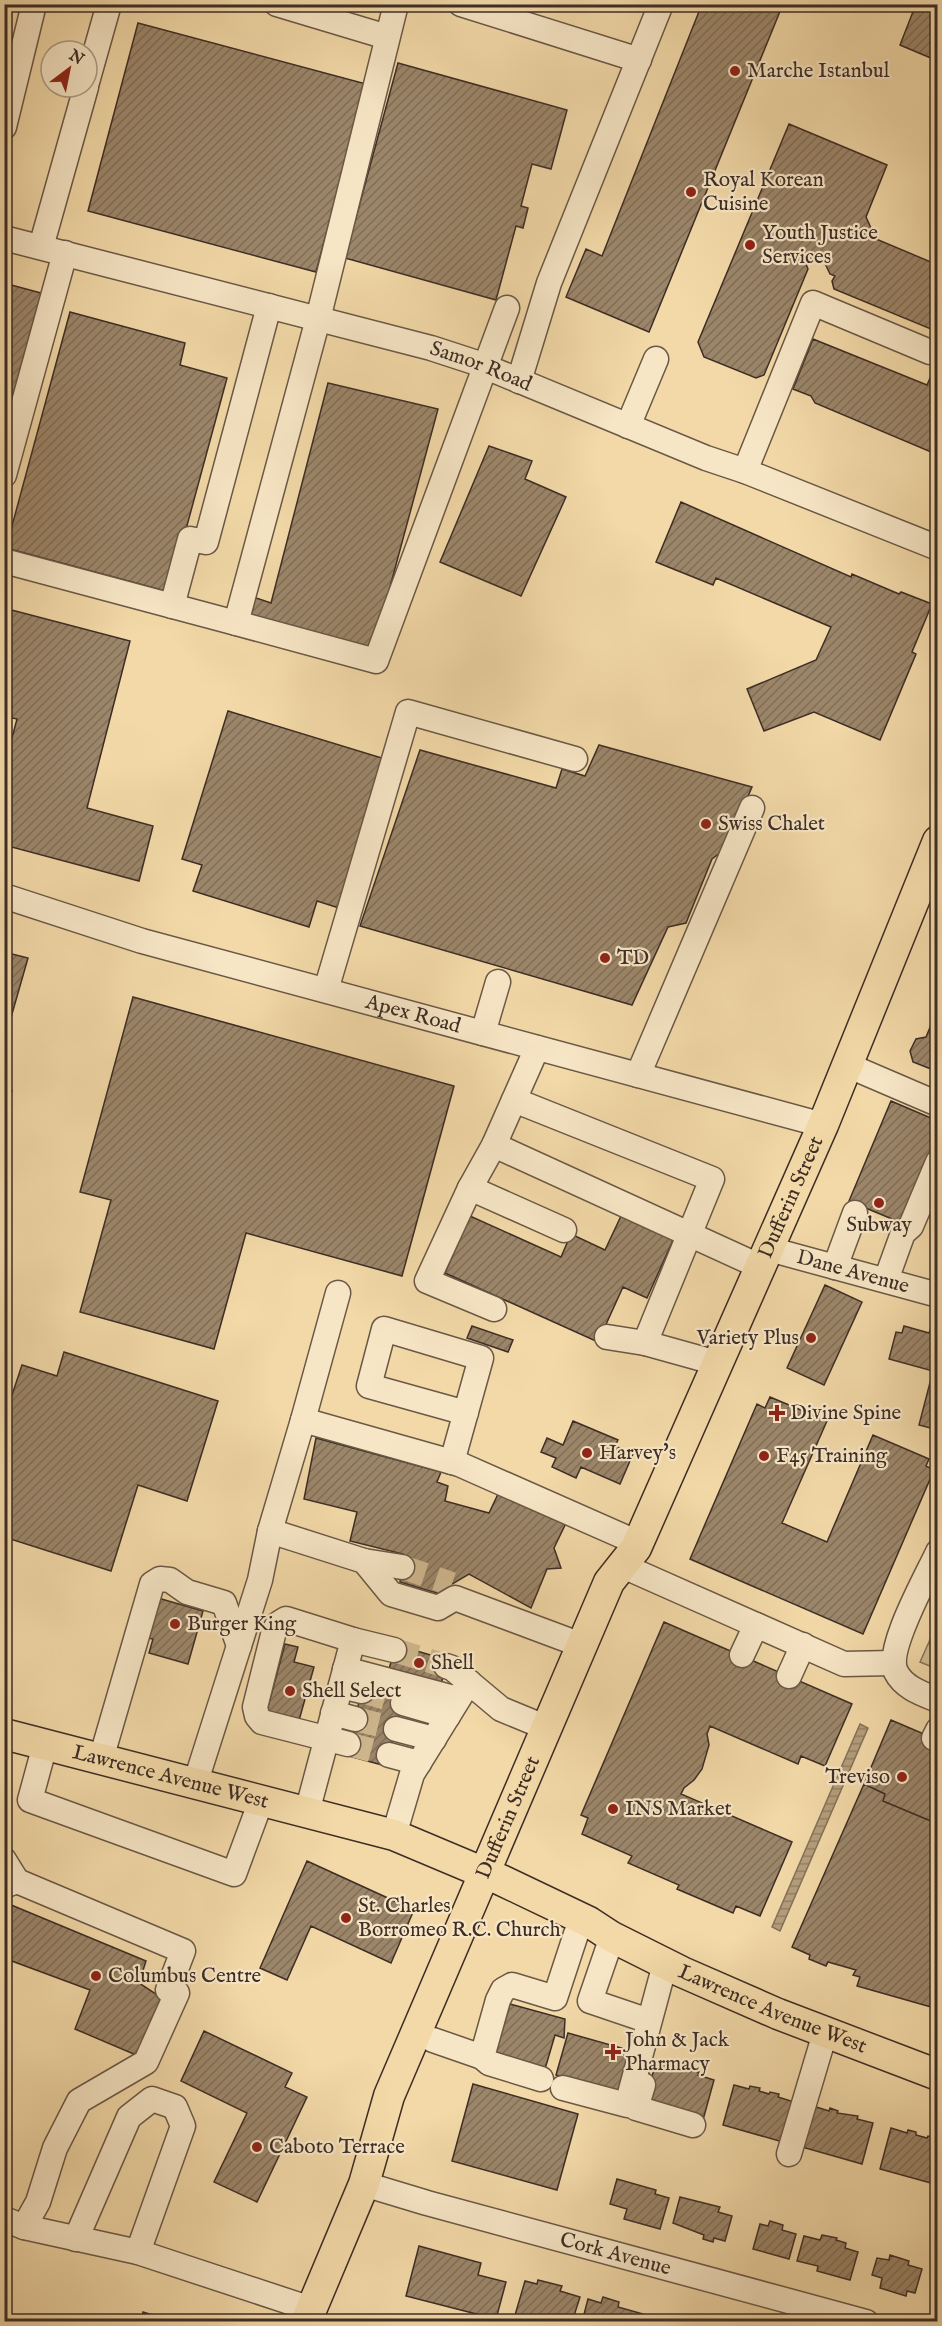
<svg xmlns="http://www.w3.org/2000/svg" width="942" height="2326" viewBox="0 0 942 2326" font-family="'IM FELL English',serif">
  <defs>
    <pattern id="grass-tufts" width="24" height="20" patternUnits="userSpaceOnUse" patternTransform="scale(1.5)"><rect width="24" height="20" fill="#d4bc92"/><path d="M3 7l-1-3M5 7V3M7 7l1-3M15 17l-1-3M17 17v-4M19 17l1-3" fill="none" stroke="#ad9977"/></pattern>
    <pattern id="water-rules" width="6" height="5" patternUnits="userSpaceOnUse" patternTransform="scale(1.5)"><rect width="6" height="5" fill="#b59f7c"/><path d="M0 2.5h6" fill="none" stroke="#948265"/></pattern>
    <pattern id="building-hatch" width="6" height="6" patternUnits="userSpaceOnUse" patternTransform="scale(1.5)"><rect width="6" height="6" fill="#9c866a"/><path d="M-1 1l2-2M0 6l6-6M5 7l2-2" fill="none" stroke="#806e57"/></pattern>
  </defs>
  <rect width="100%" height="100%" fill="#f3d9a8"/>
  <filter id="stains"><feTurbulence type="fractalNoise" baseFrequency=".00333" numOctaves="4"/><feColorMatrix values="0 0 0 0 .2 0 0 0 0 .09 0 0 0 0 .02 0 0 0 .5 -.17"/></filter>
  <radialGradient id="worn" r=".72"><stop offset=".6" stop-color="#630" stop-opacity="0"/><stop offset="1" stop-color="#630" stop-opacity=".3"/></radialGradient>
  <path fill="url(#grass-tufts)" stroke="#88745c" stroke-width="1.5" d="M937,1624v45l-17,-7z"/>
  <path fill="url(#water-rules)" stroke="#85715a" stroke-width="1.5" d="M860,1724l8,4 -88,203 -8,-4z"/>
  <path fill="url(#building-hatch)" stroke="#3d2d26" stroke-width="1.5" d="M4,4h10l-10,36z
    M702,4h81l-134,328 -83,-35 20,-48 16,7z
    M916,4h22v57l-38,-16z
    M138,23l228,61 -50,188 -228,-61z
    M398,63l169,47 -16,59 -19,-5 -11,42 7,2 -5,20 -7,-2 -20,74 -151,-42z
    M789,124l98,41 -21,52 10,22 62,26v67l-104,-43 -2,-8 3,-5 -5,-2 -8,-17 -16,7 2,5 -44,106 -8,3 -52,-21 -6,-15z
    M4,283l48,13 -48,176z
    M70,312l115,31 -5,22 47,13 -58,214 -163,-44z
    M813,339l114,46 11,-25v89l-7,3 -116,-49 -4,-7 -18,-7z
    M328,383l110,26 -65,241 -125,-29 5,-24 18,6z
    M489,446l43,15 -7,18 41,18 -45,99 -81,-34z
    M681,502l170,75 1,-3 47,20 2,-2 31,12 -20,48 4,2 -36,86 -66,-28 -50,19 -17,-42 69,-29 15,-33 -115,-49 -3,7 -57,-23z
    M4,608l126,33 -43,167 66,18 -14,55 -135,-36v-77l13,-49 -13,-3z
    M228,711l157,48 -46,149 -22,-7 -8,26 -116,-36 9,-26 -20,-6z
    M599,745l153,42 -27,62 -13,10 -26,64 -18,4 -36,78 -272,-79 60,-176 136,38 6,-19 23,7z
    M4,952l24,6 -24,84z
    M133,997l321,89 -52,190 -156,-43 -32,116 -134,-37 31,-112 -31,-8z
    M938,1008v59l-2,4 -23,-9 -3,-11 6,-12 10,-2z
    M4,1088l8,2 -8,33z
    M891,1101l47,20v23l-34,80 -55,-23z
    M622,1214l52,24 -27,60 -24,-11 -25,55 -153,-69 25,-57 91,41 10,-23 34,16z
    M825,1285l37,17 -38,83 -37,-17z
    M932,1324l6,1v105l-19,-5 14,-54 -44,-12 7,-27 6,1 2,-7 25,7z
    M472,1326l41,14 -5,12 -41,-14z
    M64,1352l154,49 -31,100 -49,-16 -27,86 -107,-34v-118l18,-54 35,11z
    M770,1397l57,24 -45,102 45,19 46,-107 56,24 -3,7 8,4 -71,164 -173,-75 67,-155 8,4z
    M573,1421l45,19 -3,6 18,8 -13,30 -39,-17 -5,11 -24,-11 4,-9 -15,-6 6,-14 16,7z
    M316,1438l125,34 -4,10 11,4 -3,15 44,12 10,-21 68,29 -13,27 7,20 -14,1 -16,39 -62,-34 -17,10 -9,11 -43,-13 3,-28 -53,-13 7,-29 -53,-13z
    M158,1598l45,13 -15,53 -39,-11 4,-14 -6,-1z
    M664,1622l188,82 -27,62 -24,-10 -3,8 -88,-38 -3,8 2,11 -7,24 -8,11 -10,8 -3,6 111,48 -32,74 -24,-10 -3,7 -56,-24 2,-4 -51,-22 4,-7 -50,-22 6,-16 -7,-3z
    M285,1644l13,3 -4,15 20,5 -16,57 -32,-10z
    M396,1645l52,15 -7,24 -52,-15z
    M366,1676l41,11 -21,79 -41,-11z
    M891,1720l47,20v84l-55,-23 2,-7 -21,-10z
    M864,1784l21,10 -2,7 55,23v185l-81,-23 3,-9 -7,-2 3,-5 -28,-8 -2,4 -17,-7 1,-4 -18,-8z
    M307,1861l107,49 -23,53 -80,-37 -24,54 -27,-12z
    M4,1902l142,59 -7,22 23,15 -26,57 -61,-26 15,-39 -81,-30 -5,9z
    M510,2004l55,15 -1,19 -9,-3 -10,34 -50,-14z
    M204,2031l88,42 -7,14 22,10 -50,105 -43,-20 33,-69 -66,-32z
    M568,2033l64,18 -8,43 -68,-19z
    M656,2063l14,4 1,-4 9,3 -1,3 20,3 -1,3 16,5 -11,40 -59,-17z
    M473,2084l105,30 -21,76 -105,-29z
    M734,2085l15,4 1,-3 10,2 -1,3 10,3 1,-2 9,2 -1,3 16,5 -11,40 -60,-17z
    M813,2106l16,5 1,-3 8,3 -1,2 21,3 -1,3 16,4 -11,41 -60,-17z
    M891,2128l16,5 1,-3 8,2v3l11,3 1,-2 9,2 1,47 -58,-16z
    M617,2179l39,11 -1,4 14,4 -9,31 -36,-10 3,-10 -17,-5z
    M680,2197l40,10 -2,5 14,4 -7,25 -11,-3 -1,4 -10,-3 1,-4 -31,-12z
    M770,2221l13,4 -1,5 14,4 -7,25 -36,-10 7,-25 8,2z
    M822,2235l15,3 -1,2 10,3 -1,5 13,4 -8,28 -33,-9 1,-5 -21,-5 7,-25 16,4z
    M419,2246l62,17 -3,12 28,7 -10,37 -90,-23z
    M890,2255l19,6 -1,4 14,4 -7,24 -8,-2 -1,5 -26,-8 2,-10 -10,-3 5,-17 12,2z
    M538,2280l24,6 -2,5 20,6 -8,25h-23l-13,-4 -1,4h-22l12,-41 12,3z
    M603,2297l16,5 -1,5 25,7 -2,8h-59l6,-23 13,4z
    M143,2312l32,10h-34z"/>
  <g fill="none" stroke-linecap="round" stroke-linejoin="round">
    <path stroke="#cfb78e" stroke-width="24" stroke-dasharray="24 12" stroke-linecap="butt" d="M402,1567l50,17
      M394,1650l52,16
      M362,1691l41,12
      M355,1719l41,10
      M348,1744l41,11"/>
    <g stroke="#6a5846" stroke-width="27">
      <g id="minor">
        <path d="M277,4l110,33"/>
        <path d="M396,4l-78,315 -82,304 140,38 131,-353"/>
        <path d="M461,4l178,56"/>
        <path d="M87,82l22,-78"/>
        <path d="M4,127l30,-123"/>
        <path id="s1" d="M4,238l427,110 43,14 232,96 39,13 193,77"/>
        <path d="M41,247l45,-160"/>
        <path d="M519,381l30,-98 112,-279"/>
        <path d="M628,426l28,-67"/>
        <path d="M745,471l68,-168 117,49"/>
        <path d="M4,475l61,-222"/>
        <path d="M4,561l232,62"/>
        <path d="M172,606l18,-67 16,3 63,-236"/>
        <path id="s2" d="M4,896l138,45 681,184"/>
        <path d="M326,990l82,-278 167,47"/>
        <path d="M483,1033l15,-51"/>
        <path d="M847,1065l91,39"/>
        <path d="M638,1075l114,-267"/>
        <path d="M514,1100l198,79 -67,164 -38,-6"/>
        <path d="M494,1145l267,122"/>
        <path d="M470,1188l94,42"/>
        <path id="s3" d="M769,1249l169,46"/>
        <path d="M835,1267l20,-54"/>
        <path d="M886,1280l17,-47 8,-7 27,-64"/>
        <path d="M494,1309l-67,-28 43,-93 24,-43 43,-97"/>
        <path d="M645,1343l72,20"/>
        <path d="M303,1420l35,-127"/>
        <path d="M452,1462l29,-104 -97,-29 -15,57 97,27"/>
        <path d="M938,1552c-11,24 -53,98 -42,120 8,16 27,22 42,28"/>
        <path d="M364,1561l38,6"/>
        <path d="M632,1570l212,94 49,-1"/>
        <path d="M353,1640l41,10"/>
        <path d="M581,1645l-126,-47 -17,10 -47,-14 -27,-33 -94,-30 33,-111 156,44 179,79"/>
        <path d="M742,1655l14,-30"/>
        <path d="M446,1666l6,2 49,41 46,19"/>
        <path d="M345,1669l113,30"/>
        <path d="M789,1676l14,-31"/>
        <path d="M341,1686l21,5"/>
        <path d="M403,1703l45,13"/>
        <path d="M333,1713l22,6"/>
        <path d="M396,1729l38,10"/>
        <path d="M934,1738l4,-8"/>
        <path d="M45,1745l-15,55 204,74 27,-73"/>
        <path d="M389,1755l30,8"/>
        <path d="M101,1759l51,-175 8,-5 10,1 17,12 37,11 15,43"/>
        <path d="M195,1784l65,-204 10,-49"/>
        <path d="M307,1812c15,-57 31,-115 46,-172l-67,-21 -8,5 -4,7 -19,76 2,9 5,6 86,22"/>
        <path d="M394,1835l18,-61 57,-92"/>
        <path d="M4,1860l13,21"/>
        <path d="M4,1886l13,-5 166,70 -15,39 9,3 -31,69 -67,39 -24,47 -17,54 -14,25"/>
        <path d="M612,1937l-22,64 59,20"/>
        <path d="M433,2040l49,17"/>
        <path d="M541,2079l-52,-16 -7,-6 16,-57 5,-10 9,-5 43,13 21,-64"/>
        <path d="M643,2085l-7,23 57,17"/>
        <path d="M563,2088l64,17 38,-141"/>
        <path d="M789,2154l36,-121"/>
        <path id="s4" d="M364,2184l63,19 439,119"/>
        <path d="M4,2219l20,8 114,25 173,57"/>
        <path d="M76,2239l53,-122 23,-18 23,8 8,19 -45,126"/>
      </g>
    </g>
    <g stroke="#3d2d26" stroke-width="33">
      <g id="major">
        <path id="s5" d="M4,1734l390,101 107,45 88,42 23,15 70,35 96,42 160,61"/>
        <path id="s6" d="M306,2322l58,-138 25,-88 220,-514 27,-34 187,-423 115,-284"/>
      </g>
    </g>
    <use href="#minor" stroke="#f7e6c6" stroke-width="24"/>
    <use href="#major" stroke="#f3d9a8" stroke-width="30"/>
  </g>
  <g fill="#8f2418" stroke="#f7e6c6" stroke-width="2">
    <circle cx="735" cy="71" r="6"/>
    <circle cx="691" cy="192" r="6"/>
    <circle cx="750" cy="245" r="6"/>
    <circle cx="706" cy="824" r="6"/>
    <circle cx="605" cy="958" r="6"/>
    <circle cx="879" cy="1203" r="6"/>
    <circle cx="811" cy="1338" r="6"/>
    <path d="M774 1404h6v6h6v6h-6v6h-6v-6h-6v-6h6z"/>
    <circle cx="587" cy="1453" r="6"/>
    <circle cx="764" cy="1456" r="6"/>
    <circle cx="175" cy="1624" r="6"/>
    <circle cx="419" cy="1663" r="6"/>
    <circle cx="290" cy="1691" r="6"/>
    <circle cx="902" cy="1777" r="6"/>
    <circle cx="613" cy="1809" r="6"/>
    <circle cx="346" cy="1918" r="6"/>
    <circle cx="96" cy="1976" r="6"/>
    <path d="M610 2043h6v6h6v6h-6v6h-6v-6h-6v-6h6z"/>
    <circle cx="257" cy="2147" r="6"/>
  </g>
  <g text-anchor="middle" dominant-baseline="central" stroke-width="4.5" stroke-linejoin="round" paint-order="stroke">
    <g font-size="21" fill="#3d2d26" stroke="#f7e6c6" text-anchor="start">
      <text x="747" y="71">Marche Istanbul</text>
      <text x="703" y="180">Royal Korean<tspan x="703" dy="24">Cuisine</tspan></text>
      <text x="762" y="233">Youth Justice<tspan x="762" dy="24">Services</tspan></text>
      <text x="718" y="824">Swiss Chalet</text>
      <text x="617" y="958">TD</text>
      <text x="879" y="1225" text-anchor="middle">Subway</text>
      <text x="799" y="1338" text-anchor="end">Variety Plus</text>
      <text x="790" y="1413">Divine Spine</text>
      <text x="599" y="1453">Harvey's</text>
      <text x="776" y="1456">F45 Training</text>
      <text x="187" y="1624">Burger King</text>
      <text x="431" y="1663">Shell</text>
      <text x="302" y="1691">Shell Select</text>
      <text x="890" y="1777" text-anchor="end">Treviso</text>
      <text x="625" y="1809">INS Market</text>
      <text x="358" y="1906">St. Charles<tspan x="358" dy="24">Borromeo R.C. Church</tspan></text>
      <text x="108" y="1976">Columbus Centre</text>
      <text x="625" y="2040">John &amp; Jack<tspan x="625" dy="24">Pharmacy</tspan></text>
      <text x="269" y="2147">Caboto Terrace</text>
    </g>
    <g font-size="21" fill="#3d2d26" stroke="#f7e6c6">
      <text stroke="none"><textPath href="#s1" startOffset="494">Samor Road</textPath></text>
      <text stroke="none"><textPath href="#s2" startOffset="426">Apex Road</textPath></text>
      <text stroke="none"><textPath href="#s6" startOffset="1227">Dufferin Street</textPath></text>
      <text stroke="none"><textPath href="#s3" startOffset="87">Dane Avenue</textPath></text>
      <text stroke="none"><textPath href="#s5" startOffset="172">Lawrence Avenue West</textPath></text>
      <text stroke="none"><textPath href="#s6" startOffset="544">Dufferin Street</textPath></text>
      <text stroke="none"><textPath href="#s5" startOffset="820">Lawrence Avenue West</textPath></text>
      <text stroke="none"><textPath href="#s4" startOffset="261">Cork Avenue</textPath></text>
    </g>
  </g>
  <rect width="942" height="2326" fill="none" stroke="#f3d9a8" stroke-width="24"/>
  <rect x="6" y="6" width="930" height="2314" fill="none" stroke="#3d2d26" stroke-width="3"/>
  <rect x="12" y="12" width="918" height="2302" fill="none" stroke="#3d2d26" stroke-width="1.5"/>
  <g transform="translate(69 69) rotate(32)"><circle r="28" fill="#f7e6c6" stroke="#ad9c86" stroke-width="1.5"/>
  <path d="M0-4.5L10 22L0 15L-10 22Z" fill="#8f2418"/>
  <text y="-9" font-size="16" font-weight="bold" text-anchor="middle" fill="#3d2d26">N</text>
  </g>
  <rect width="100%" height="100%" filter="url(#stains)"/>
  <rect width="100%" height="100%" fill="url(#worn)"/>
</svg>
